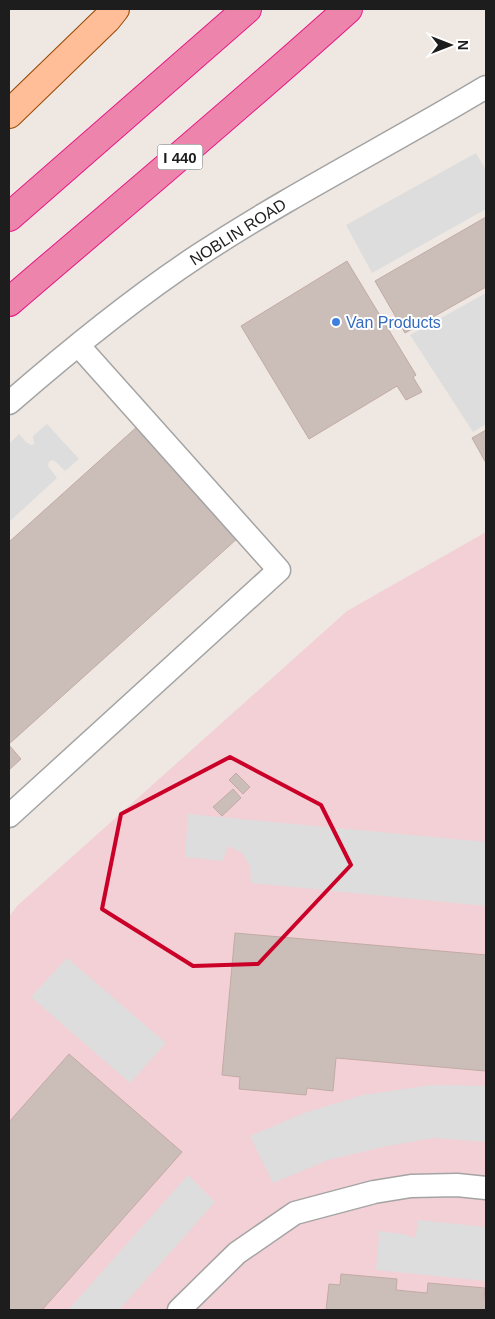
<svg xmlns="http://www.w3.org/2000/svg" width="495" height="1319" viewBox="0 0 495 1319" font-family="Arial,sans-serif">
  <rect width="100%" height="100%" fill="#efe8e2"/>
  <path fill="#f2d0d5" d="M486,532v778h-477v-393l8,-11 330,-295z"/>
  <path fill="#ddd" d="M476,153l10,17v39l-114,64 -26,-48z
    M486,293v131l-13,8 -63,-97z
    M47,424l32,35 -14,12 -9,-9 -4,-2 -3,2 -1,4 9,12 -48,44v-78l10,-10 7,8 5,3 3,-1 -1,-8z
    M188,814l298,28v64l-235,-23 -1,-17 -8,-13 -14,-7 -5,15 -38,-4z
    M67,958l99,85 -36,40 -99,-86z
    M431,1085l55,1v56l-53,-4 -50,9 -55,13 -55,23 -23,-47 54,-23 59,-18z
    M188,1175l27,27 -96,108h-51z
    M418,1220l68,7v54l-110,-11 3,-33 -2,-6 26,3 10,4 3,-3z"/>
  <path fill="#cbbdb8" stroke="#c2aba4" d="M486,217v70l-81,46 -30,-52z
    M347,261l69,114 -3,2 9,15 -16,8 -9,-14 -88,53 -68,-113z
    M139,425l100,112 -230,207v-202z
    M486,430v33l-14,-25z
    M9,745l12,14 -12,11z
    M236,773l14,14 -7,7 -14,-14z
    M233,789l8,9 -19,18 -9,-9z
    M235,933l251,22v116l-150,-13 -3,33 -26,-3 -1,7 -67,-6 1,-12 -18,-2z
    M69,1054l113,98 -140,158h-33v-188z
    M341,1274l56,5 -1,11 31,3 1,-10 57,5 -1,10 2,1v11h-160l3,-26 11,1z"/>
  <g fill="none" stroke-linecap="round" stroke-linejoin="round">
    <g stroke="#a4a4a4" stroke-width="25">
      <path id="minor" d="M9,403c61,-53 123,-104 190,-148 93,-61 192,-111 287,-168
        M9,816l270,-246 -201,-225
        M179,1310l58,-57 58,-40 79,-21 37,-6 46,-1 29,3"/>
    </g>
    <g stroke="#974700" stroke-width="30">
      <path id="major" d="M9,114l98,-95 8,-10"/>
    </g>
    <g stroke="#e61786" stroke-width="30">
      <path id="highway" d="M9,217l238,-208
        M9,302c113,-97 228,-193 339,-293"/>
    </g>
    <use href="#minor" stroke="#fff" stroke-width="22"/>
    <use href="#major" stroke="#ffbe98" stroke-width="28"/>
    <use href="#highway" stroke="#ed84ac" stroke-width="28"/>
  </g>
  <path fill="none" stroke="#cb0028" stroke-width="4" stroke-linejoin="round" d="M230,757l91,48 30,60 -93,99 -65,2 -91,-57 19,-95z"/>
  <circle fill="#3f7fe0" stroke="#fff" stroke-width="2" cx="336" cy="322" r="5"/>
  <g text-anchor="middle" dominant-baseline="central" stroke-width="4" stroke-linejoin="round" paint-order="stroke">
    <rect fill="#fff" stroke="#616161" stroke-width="1" x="157.5" y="144.5" width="45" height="25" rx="4"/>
    <g font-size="15" font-weight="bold" fill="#1d1d1d">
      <text x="180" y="157">I 440</text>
    </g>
    <g font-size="16" fill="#1d1d1d" stroke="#fff">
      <text transform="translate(238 232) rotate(-32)">NOBLIN ROAD</text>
    </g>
    <g font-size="16" fill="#366cbe" stroke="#fff" text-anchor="start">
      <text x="346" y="322">Van Products</text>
    </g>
  </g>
  <rect width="495" height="1319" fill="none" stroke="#1d1d1d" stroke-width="20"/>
  <g transform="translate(450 45) rotate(90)" stroke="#ffffff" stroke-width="4" paint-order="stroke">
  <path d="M0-4L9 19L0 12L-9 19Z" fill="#1d1d1d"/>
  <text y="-8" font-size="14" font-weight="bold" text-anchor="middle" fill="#1d1d1d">N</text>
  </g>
</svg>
